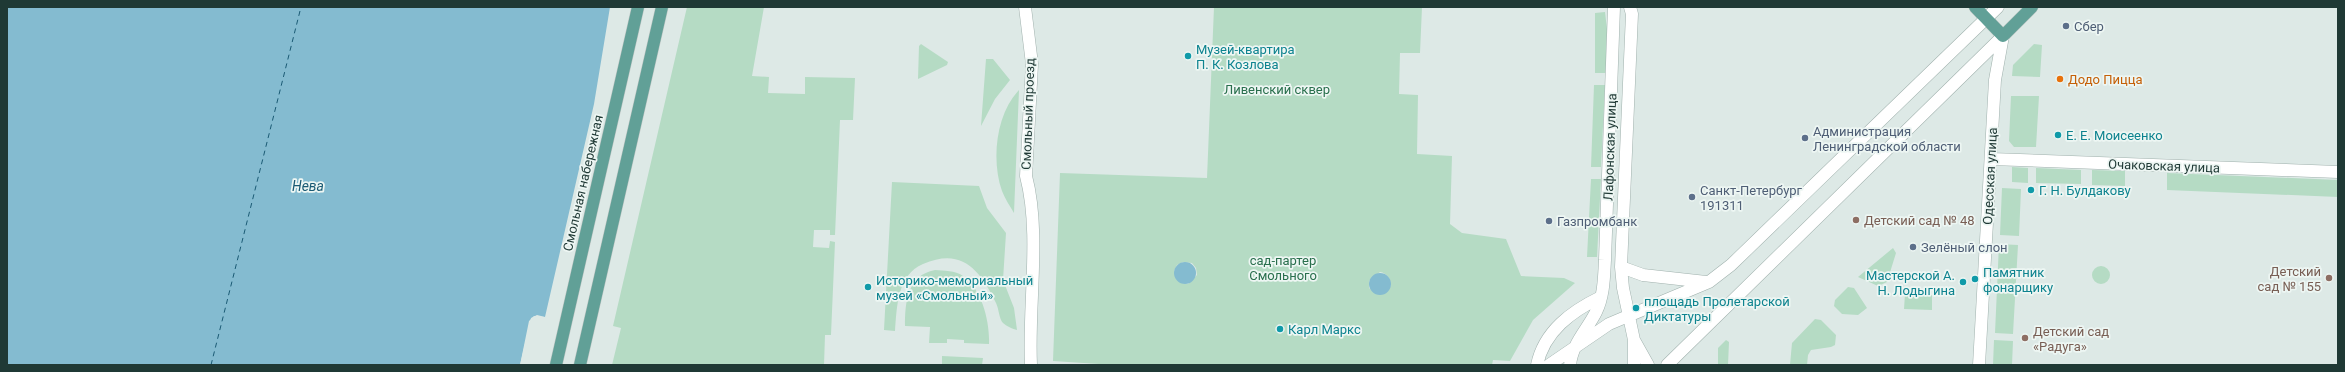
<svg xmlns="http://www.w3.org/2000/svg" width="2345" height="372" viewBox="0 0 2345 372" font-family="Roboto,sans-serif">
  <rect width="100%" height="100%" fill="#dde9e6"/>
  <path fill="#b5dbc4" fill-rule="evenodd" d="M687,7h77l-12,69 17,1 -1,16 37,1v-17l50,1 -2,42h-13l-5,115h-5v-5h-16l-1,17 16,1 1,-7 5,1 -4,93h-6l-1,30h-212l9,-37 -8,-2z
    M1214,7h208l-2,46h-20l-1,41 19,1 -1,59 35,2 -2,68 12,9 44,6 15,37 43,2 11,5 -42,37 -23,41 -17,-1 -1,5h-378l-61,-4 7,-188 147,5zM1183,262l9,1 4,5 1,7 -9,9 -6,-1 -8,-12 3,-6zM1380,272c7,1 11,7 11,14l-15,8 -7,-6v-7z
    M1605,12l2,17 -1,44h-11v-60z
    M921,44l27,18 -1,3 -29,14 1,-33z
    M2034,44l8,1 -2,32 -28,-1 1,-11z
    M986,59h7l17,21 -15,19 -14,27z
    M1594,85h11l-4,82h-10z
    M1019,90l-5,123c-4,-7 -9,-14 -12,-22 -11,-31 -6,-77 17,-101z
    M2011,96h28l-3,51h-22l-5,-6z
    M2012,167l16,1v15l-16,-1z
    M2036,168l45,2v14l-45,-1z
    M2092,170l33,1v15l-33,-1z
    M2167,173l171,7v17l-171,-7z
    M1591,179h10l-4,78h-10z
    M892,182l87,4 8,22 19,25 -3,47 11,28 3,22c-4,-1 -11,-4 -14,-7 -4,-4 -4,-14 -7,-20 -16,-33 -34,-56 -73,-39 -26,11 -26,43 -28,67l-11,-1z
    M2002,188l19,1 -2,47 -19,-1z
    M1999,244l19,1 -5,89 -18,-1z
    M1893,248l3,5 -9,29 -9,4 -20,-9z
    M2092 275a9 9 0 1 1 18 0a9 9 0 1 1-18 0Z
    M935,270c9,1 20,0 28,6 19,13 27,46 26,68l-25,-1v-3l-17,-1v4h-18l1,-16 -25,-1c0,-23 2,-51 30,-56z
    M1848,287l6,1 13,20 -9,7 -16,-1 -8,-8 1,-6z
    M1905,294l27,1v15l-28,-1z
    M1815,319l6,1 15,15 -1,10 -4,2 -20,3 -3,5 -1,10h-17l2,-22z
    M1726,340l3,2 -1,23h-10v-17z
    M1994,340l19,1 -1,24h-19z
    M942,356l41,2 -1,7h-40z"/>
  <path fill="#84bbd0" d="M7,7h603l-16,97 -49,213 -8,-2 -6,3 -11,47h-513z
    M1174 273a11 11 0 1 1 22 0a11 11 0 1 1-22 0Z
    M1369 284a11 11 0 1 1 22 0a11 11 0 1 1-22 0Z"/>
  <path fill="#dde9e6" d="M534,316l11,1 -1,2h-12l-10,46h-2l9,-44z"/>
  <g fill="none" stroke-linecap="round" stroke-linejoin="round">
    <path stroke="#1a5a74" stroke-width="1" stroke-dasharray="5 4" stroke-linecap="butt" d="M211,365l90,-358"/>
    <g stroke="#a0b1ad" stroke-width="13">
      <path id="minor" d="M1025,7l7,57 -6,112c15,57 2,129 5,189
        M1630,7l2,7 -11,253 2,21 11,52v25
        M1991,159l347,13
        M1621,267l22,8 63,7
        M1634,340l14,25
        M1537,365c7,-34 35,-54 64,-68
        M1549,365l60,-41 100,-42 22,-17 267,-258
        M1570,365c2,-21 17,-35 26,-53 8,-16 8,-35 9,-52l9,-253
        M1667,365l336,-329
        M1979,365l16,-285 8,-44"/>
    </g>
    <g stroke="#bcc4c2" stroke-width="13">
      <path id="major" d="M1975,7l28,29 29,-29
        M556,365l82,-358
        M580,365l82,-358"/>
    </g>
    <use href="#minor" stroke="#fff" stroke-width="12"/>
    <use href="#major" stroke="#61a097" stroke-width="12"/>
  </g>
  <g fill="#5c6f8a" stroke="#edf6f3" stroke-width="1.5">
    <circle cx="2066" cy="26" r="4"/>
    <circle cx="1805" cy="138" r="4"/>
    <circle cx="1692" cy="197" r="4"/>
    <circle cx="1549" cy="221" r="4"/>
    <circle cx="1913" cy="247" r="4"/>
  </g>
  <g fill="#0f9aa8" stroke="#edf6f3" stroke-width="1.5">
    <circle cx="1188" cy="56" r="4"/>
    <circle cx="2058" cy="135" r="4"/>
    <circle cx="2031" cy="190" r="4"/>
    <circle cx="1975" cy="279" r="4"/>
    <circle cx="1963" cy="282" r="4"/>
    <circle cx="868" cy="287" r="4"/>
    <circle cx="1636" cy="308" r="4"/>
    <circle cx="1280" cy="329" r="4"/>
  </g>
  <circle fill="#e8710a" stroke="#edf6f3" stroke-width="1.5" cx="2060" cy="79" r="4"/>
  <g fill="#8d6e63" stroke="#edf6f3" stroke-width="1.5">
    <circle cx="1856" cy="220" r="4"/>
    <circle cx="2329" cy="278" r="4"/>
    <circle cx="2025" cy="338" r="4"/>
  </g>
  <g text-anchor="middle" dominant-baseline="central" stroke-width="3.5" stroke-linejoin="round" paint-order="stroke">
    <g font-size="13" fill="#4e5e75" stroke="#edf6f3" text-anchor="start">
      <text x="2074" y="26">Сбер</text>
      <text x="1813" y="131">Администрация<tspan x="1813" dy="15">Ленинградской области</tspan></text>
      <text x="1700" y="190">Санкт-Петербург<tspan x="1700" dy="15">191311</tspan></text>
      <text x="1557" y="221">Газпромбанк</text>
      <text x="1921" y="247">Зелёный слон</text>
    </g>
    <g font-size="13" fill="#0d838f" stroke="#edf6f3" text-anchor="start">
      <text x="1196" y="49">Музей-квартира<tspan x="1196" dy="15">П. К. Козлова</tspan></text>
      <text x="2066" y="135">Е. Е. Моисеенко</text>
      <text x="2039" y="190">Г. Н. Булдакову</text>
      <text x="1983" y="272">Памятник<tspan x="1983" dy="15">фонарщику</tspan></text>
      <text x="1955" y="275" text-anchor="end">Мастерской А.<tspan x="1955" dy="15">Н. Лодыгина</tspan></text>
      <text x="876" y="280">Историко-мемориальный<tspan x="876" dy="15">музей «Смольный»</tspan></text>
      <text x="1644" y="301">площадь Пролетарской<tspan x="1644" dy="15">Диктатуры</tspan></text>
      <text x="1288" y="329">Карл Маркс</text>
    </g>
    <g font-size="13" fill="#c56008" stroke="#edf6f3" text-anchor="start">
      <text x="2068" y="79">Додо Пицца</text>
    </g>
    <g font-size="13" fill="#296f4d" stroke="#edf6f3">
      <text x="1277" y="89">Ливенский сквер</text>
      <text x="1283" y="260">сад-партер<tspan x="1283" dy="15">Смольного</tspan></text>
    </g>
    <g font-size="13" fill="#1f3935" stroke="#edf6f3">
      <text transform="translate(1028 114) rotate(-88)">Смольный проезд</text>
      <text transform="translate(1610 147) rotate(-88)">Лафонская улица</text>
      <text transform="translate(2164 166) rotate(2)">Очаковская улица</text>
      <text transform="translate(1990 176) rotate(-87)">Одесская улица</text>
      <text transform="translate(583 183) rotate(-77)">Смольная набережная</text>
    </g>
    <g font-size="13" fill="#785e54" stroke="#edf6f3" text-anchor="start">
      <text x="1864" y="220">Детский сад № 48</text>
      <text x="2321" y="271" text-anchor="end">Детский<tspan x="2321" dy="15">сад № 155</tspan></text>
      <text x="2033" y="331">Детский сад<tspan x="2033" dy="15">«Радуга»</tspan></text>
    </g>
    <g font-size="14" font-style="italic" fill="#1a5a74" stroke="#edf6f3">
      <text x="308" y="186">Нева</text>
    </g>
  </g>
  <rect width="2345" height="372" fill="none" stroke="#1f3935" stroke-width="16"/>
</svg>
